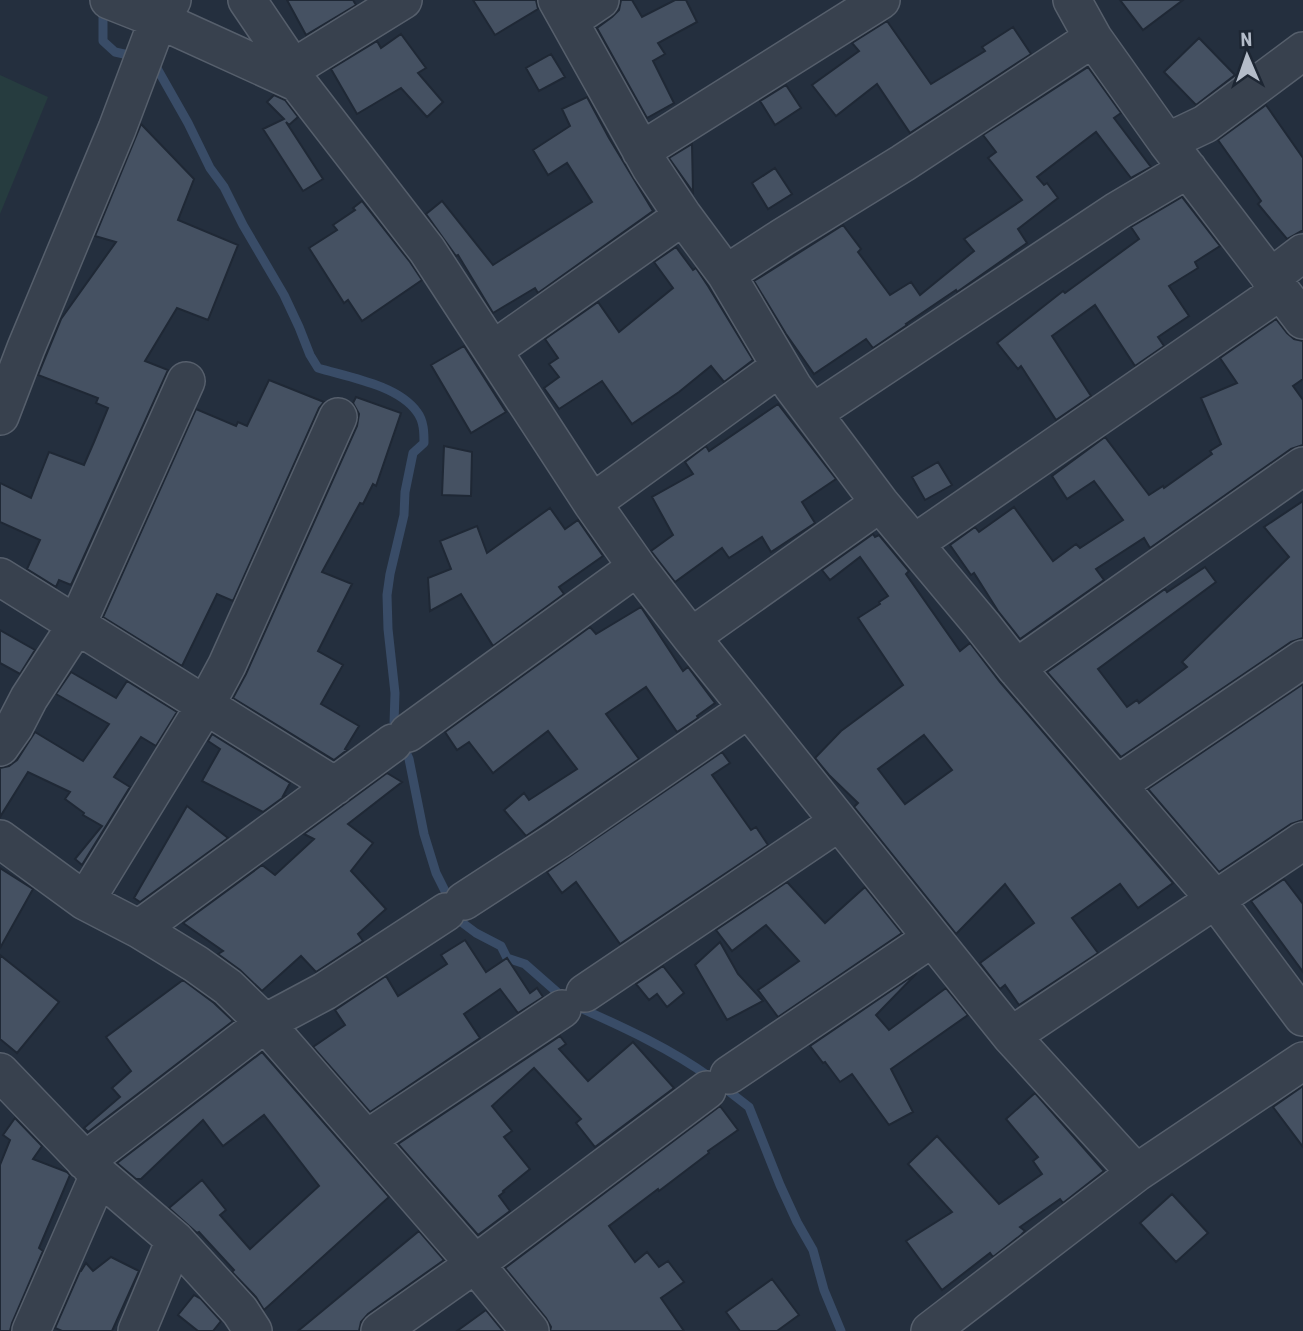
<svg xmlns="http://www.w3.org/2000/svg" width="1303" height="1331" viewBox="0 0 1303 1331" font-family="'Roboto Condensed',sans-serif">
  <rect width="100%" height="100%" fill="#242f3e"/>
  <path fill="#263c3f" d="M0,75l48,22 -48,117z"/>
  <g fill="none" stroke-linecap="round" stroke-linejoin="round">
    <path stroke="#394c67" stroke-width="9" d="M103,5v36l12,11 18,4
      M154,63l34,60 22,45 14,19 19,38 41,70 15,32 11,28 8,13c30,9 80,17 99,44 7,9 7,21 7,31l-11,10 -8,39 -1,23 -14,59 -3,21 1,34 7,64 -1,31 3,8
      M403,745l6,14 15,75 12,39 24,48 16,12 25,13 6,12 18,6 41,36
      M578,1007c45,20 93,42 133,71
      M722,1086l27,21 31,78 17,37 16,28 11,40 17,41"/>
  </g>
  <path fill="#455162" stroke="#1f2835" stroke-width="2" fill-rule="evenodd" d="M287,0h66l3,5 -50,30z
    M473,0h63l2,9 -43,26z
    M621,0h11l10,17 33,-17h11l11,22 -39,21 7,11 -12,7 21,42 -27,15 -50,-90 15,-11 7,-7z
    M1120,0h63l-40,30z
    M887,21l44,63 54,-33 -3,-4 31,-20 18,27 -121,79 -33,-49 -41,32 -24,-31 47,-34 -7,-8z
    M401,34l25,34 -8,5 25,29 -16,15 -26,-29 -44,26 -26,-45 46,-28 4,7z
    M1199,38l36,37 -39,30 -32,-33z
    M551,54l14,23 -26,14 -13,-23z
    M1088,67l33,46 -7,5 37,49 -20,11 -35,-46 -59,45 7,8 3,-2 11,15 -40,31 9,14 -70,49 -1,-2 -50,34 1,1 -34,23 -7,-9 -52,35 -28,-40 -32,-53 89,-56 18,24 -3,3 32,43 21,-13 9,13 54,-44 -10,-12 58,-39 -34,-42 8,-6 -13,-17z
    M786,85l15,23 -26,17 -15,-24z
    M274,95l11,5 13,17 -9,8 -3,-3 37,57 -20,12 -40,-62 21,-10 -17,-17z
    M587,97l22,41 44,73 -115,82 -3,-5 -42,25 -35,-58 -2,1 -30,-42 16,-13 51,64 99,-63 -25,-39 -19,12 -15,-25 37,-24 -8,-17z
    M1266,105l37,53v72l-16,9 -29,-35 3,-3 -43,-61z
    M141,124l53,55 -16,41 60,25 -30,75 -31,-12 -32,53 23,9 -97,215 -12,-5 -3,7 -29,-18 13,-29 -40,-18v-39l31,15 18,-46 35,13 10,-23 14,-34 -12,-5 2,-5 -60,-23 23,-56 55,-77 -21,-6z
    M692,144l1,48 -24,-34z
    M775,168l17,26 -24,15 -16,-26z
    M1182,197l38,49 -25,16 3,6 -29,18 20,30 -31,21 6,9 -29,20 -40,-61 -43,31 39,60 -35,24 -35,-54 -3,3 -21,-26 66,-52 2,2 74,-54 -8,-12z
    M362,201l48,61 12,18 -60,41 -14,-21 -4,3 -35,-55 28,-18 -4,-5 22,-15 -2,-2z
    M676,247l17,23 3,-2 12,18 45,74 -29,22 -13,-16 -32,26 -47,32 -30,-43 -43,28 -15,-21 15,-11 -10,-13 9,-6 -13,-19 53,-37 21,30 54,-44 -19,-26z
    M1276,319l11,14 7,6 9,2v38l-10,7 10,14v45l-12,4 -141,99 -6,-10 -48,31 8,11 -84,59 -22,-28 -24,-38 -3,2 -21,-30 25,-18 4,5 35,-25 39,54 23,-17 4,4 43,-28 -29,-39 -27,18 -15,-23 53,-39 44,58 14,-9 1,2 48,-34 -2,-3 11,-7 -20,-46 36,-15 -17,-25z
    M464,346l42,66 -35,21 -40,-68z
    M269,380l55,22 -5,6 -86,193 -16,-7 -35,72 -79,-49 93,-208 40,17 2,-4 9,4z
    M356,397l45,16 -25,73 -3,-2 -10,20 -3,-1 -38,69 30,12 -34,67 25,14 -22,39 38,22 -14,23 2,1 -13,10 -101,-62 13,-24 111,-248 2,-12 -6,-11z
    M778,404l58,75 -34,23 13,21 -44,29 -9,-15 -33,21 -7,-10 -47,34 -24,-31 22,-16 -21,-38 41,-23 -8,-12 21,-16 3,5z
    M444,446l28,6 -1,44 -29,-1z
    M938,462l14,23 -27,15 -13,-23z
    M1303,501v137l-12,4 -170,115 -74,-85 118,-83 2,3 38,-25 11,15 -118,87 29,38 10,-7 2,3 48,-36 -5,-5 107,-105 -25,-30z
    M550,508l15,21 13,-9 25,36 -44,31 5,7 -71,52 -32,-52 -31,17 -2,-33 23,-9 -11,-28 37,-15 10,27z
    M873,534l2,3 4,-2 30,36 -3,3 54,77 10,-8 30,39 173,201 -35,25 -18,-24 -48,34 26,35 -79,52 -14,-20 -5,4 -20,-26 54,-40 -29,-39 -49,50 -102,-127 4,-4 -29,-28 -14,-17 26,-27 62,-46 -45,-67 22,-14 -1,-2 9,-6 -28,-39 -30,23 -8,-10zM924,735l28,35 -47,34 -27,-35z
    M641,607l42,64 5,-4 27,36 -18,13 1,2 -21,14 -31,-45 -40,27 33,45 -113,77 -22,-26 20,-17 5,7 48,-31 -29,-38 -55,42 -24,-31 -12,8 -12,-18 145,-105 6,7z
    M0,630l35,20 -15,24 -20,-11z
    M71,672l45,26 11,-17 50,31 -21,34 -15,-9 -27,40 16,10 -48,78 -7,-6 27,-33 -19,-11 1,-2 -19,-14 5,-7 -42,-20 -28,45v-49l9,-2 8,-6 18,-28 48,29 26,-37 -53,-30z
    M1303,684v136l-12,4 -72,48 -71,-83z
    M212,734l78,49 -7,13h2l-22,16 -61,-31 18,-32 -12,-8z
    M722,752l8,11 -18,12 39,55 5,-3 12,18 -148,99 -44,-62 -14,11 -15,-21z
    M387,773l15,9 -54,42 25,19 -22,28 35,38 -28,25 5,7 -47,31 -15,-16 -39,35 -22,-21 -22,-16 5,-3 -40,-28 79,-58 13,10 39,-36 -10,-5z
    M187,806l41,32 -88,64 -6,-4z
    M0,868l33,21 -33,59z
    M1284,879l19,25v68l-52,-71z
    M787,882l38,41 40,-36 37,46 -124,84 -20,-27 41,-29 -33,-36 -34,26 -16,-21z
    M465,940l21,32 21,-14 23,35 7,-5 6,9 -25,16 -18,-24 -36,25 16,24 -110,74 -57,-65 32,-22 -10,-15 51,-34 12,20 49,-32 -6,-9z
    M720,942l18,32 25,27 -36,19 -32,-55z
    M0,955l59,47 -42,51 -17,-14z
    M663,966l21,27 -17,14 -10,-13 -8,6 -13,-16z
    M917,973l-41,42 13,15 57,-42 22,27 -77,54 22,43 -24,13 -37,-51 -12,8 -15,-20 -2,1 -13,-17z
    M183,980l31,23 19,18 -145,111 -4,-4 36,-31 -8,-9 19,-17 -25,-34z
    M560,1036l6,8 -7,5 29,32 45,-39 41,46 -79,59 -19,-24 5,-4 -47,-51 -42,38 20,25 -8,6 26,32 -27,22 1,1 -5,4 11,15 -32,24 -80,-91z
    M262,1052l127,145 -125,113 -8,-13 -24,-25 2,-2 -35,-38 -2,1 -28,-25 33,-28 24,30 -6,5 30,34 69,-63 -55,-71 -41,31 -20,-26 -62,59h-5l-19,-16z
    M1303,1086v61l-30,-40z
    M1035,1093l69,78 -41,32 -3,-4 -40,28 5,4 -4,4 -28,22 -3,-4 -48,37 -36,-49 46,-29 -44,-48 29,-28 62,68 43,-30 -9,-13 5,-4 -32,-38z
    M720,1106l18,24 -30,21 1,2 -50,38 -1,-2 -49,37 26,36 12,-10 12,15 9,-6 16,21 -23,16 23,33h-134l1,-4 -5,-9 -41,-50z
    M15,1118l27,28 -9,13 34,13 3,3 -31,73 4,3 -31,72 -2,8h-10v-166l10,-25 -7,-5z
    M1172,1194l36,39 -32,29 -36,-39z
    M419,1231l25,29 -76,54 -7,8 -2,9h-61z
    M111,1257l28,14 -27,60h-50l-7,-3 25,-57h1l5,-8 7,8z
    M772,1279l27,36 -22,16h-37l-14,-19z
    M194,1295l7,4 20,22 -8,10h-15l-20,-16z
    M486,1310l17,21h-46z"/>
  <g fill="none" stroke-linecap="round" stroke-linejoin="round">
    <g stroke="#565f6c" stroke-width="40">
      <path id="minor" d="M109,0l53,21 136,62
        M247,0l46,68 5,15 129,167 165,253 45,64 54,70 320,399 125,137
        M557,0l94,168 32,48 43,58 67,113 87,116 102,122 34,43 199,231 88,118
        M1072,0l21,38 74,104 136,178
        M569,21l31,-21
        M293,68l110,-68
        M1167,142l38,-18 98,-73
        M641,151l240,-151
        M726,274l57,-37 120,-74 190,-125
        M1270,278l33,-25
        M493,350l190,-134
        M813,413l304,-202 71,-42
        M0,416l26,-68 91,-219 35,-93 20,-36
        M592,503l188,-136
        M915,543l365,-252
        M0,577l335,209
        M691,637l189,-134
        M1016,668l287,-202
        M408,733l229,-166
        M0,747l14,-20 15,-29 48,-74 109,-243
        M1117,785l186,-126
        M0,839l85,62 54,28 57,35 32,23 37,36 210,241 55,67
        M85,901l121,-197 21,-39 111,-248
        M464,901l94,-61 190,-131
        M139,929l254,-186
        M585,993l254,-171
        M1011,1036l292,-195
        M0,1072l99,103 76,65 65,71 13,20
        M729,1075l203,-137
        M367,1139l195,-130
        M85,1161l180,-138 60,-32 121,-79
        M31,1331l68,-156
        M137,1331l38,-91
        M380,1331l95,-67 232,-174
        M930,1331l206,-158 167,-112"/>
    </g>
    <use href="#minor" stroke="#38414e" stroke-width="37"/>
  </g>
  <g transform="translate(1247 56) rotate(358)" stroke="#1d2633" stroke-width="5" paint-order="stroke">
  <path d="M0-5L12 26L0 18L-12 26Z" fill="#b4bcc9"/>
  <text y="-10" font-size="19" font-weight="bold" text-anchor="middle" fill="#b4bcc9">N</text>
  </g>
</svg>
